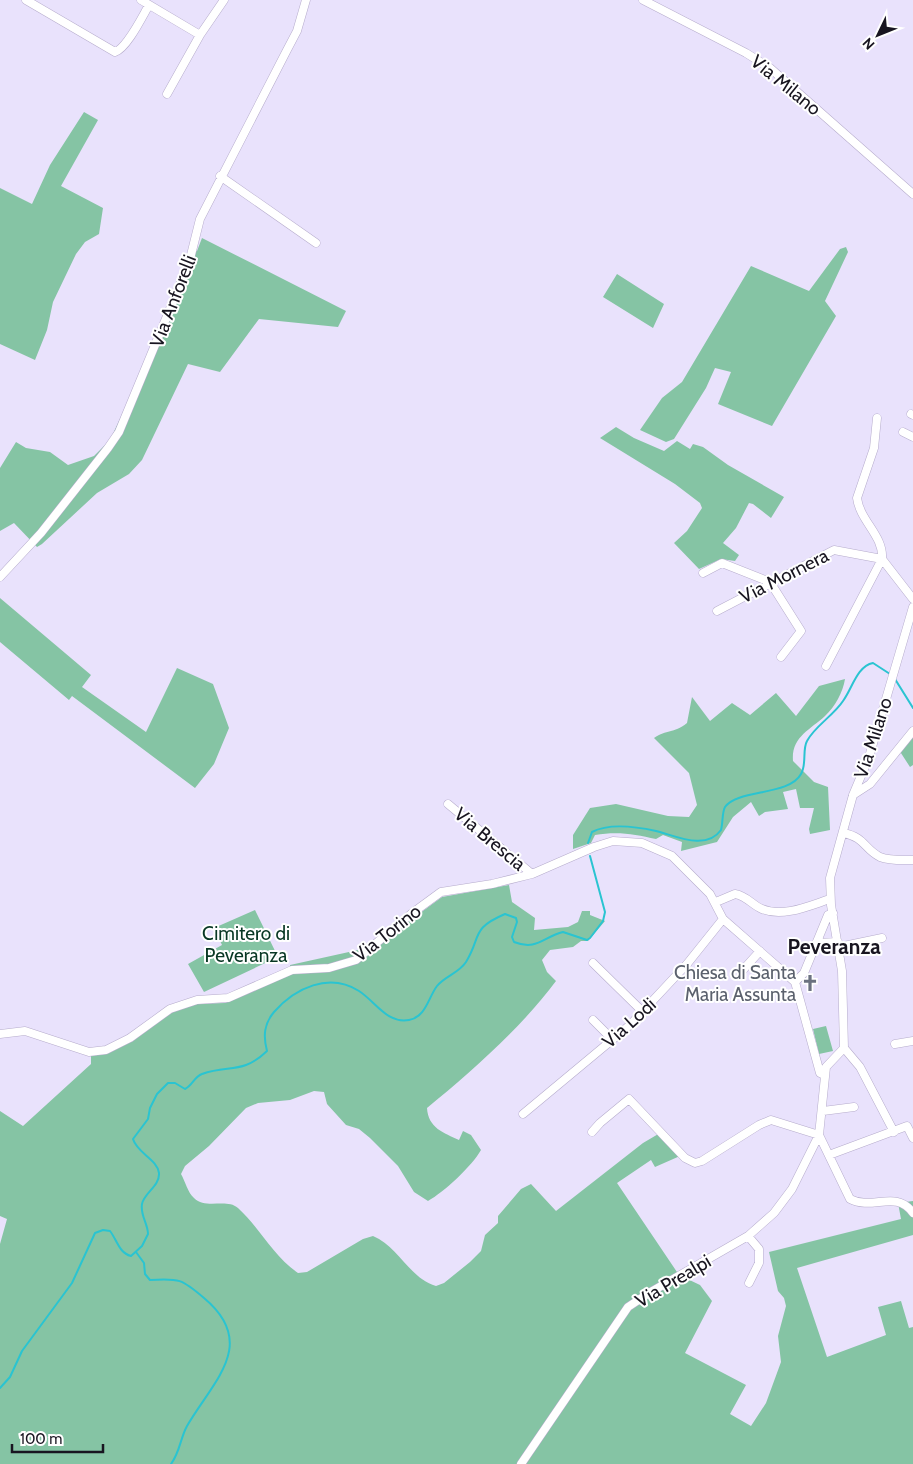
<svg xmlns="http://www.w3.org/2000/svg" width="913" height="1464" viewBox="0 0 913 1464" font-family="Cabin,sans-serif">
  <rect width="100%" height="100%" fill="#e9e2fc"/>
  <path fill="#85c4a4" d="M84,112l14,8 -37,66 42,22 -4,26 -14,8 -9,12 -23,48 -6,28 -12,30 -35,-16v-156l32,16 18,-39z
    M202,238l144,73 -8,16 -79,-8 -39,53 -32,-8 -46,96 -13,14 -32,19 -55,51 -5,3 -23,-24 -14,8v-63l16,-26 10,6 24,4 18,13 26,-9 16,-16 26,-55 51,-131 10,-3z
    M846,247l2,5 -23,49 11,15 -64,110 -54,-22 13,-32 -16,-4 -9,20 -32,51 -8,3 -26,-12 22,-32 20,-16 69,-116 58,25 31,-42z
    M617,274l47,30 -11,24 -50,-31z
    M616,427l18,11 30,13 13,-10 13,8 3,-5 10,3 25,18 56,32 -13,21 -18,-14 -4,-1 -13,25 -13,15 16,12 -4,6 -14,-2 -22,10 -25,-26 13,-12 15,-23 -2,-5 -25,-19 -75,-46z
    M0,598l91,77 -9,12 64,45 31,-64 36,16 16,44 -15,36 -19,24 -123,-92 -3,4 -69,-58z
    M845,679c-2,13 -10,28 -20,37 -15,14 -34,21 -32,45l21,21 14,5 2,43 -20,4 -1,-5 5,-21h-14l-4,-19 -13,3 5,17 -23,3 -6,4 -8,-14 -18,15 -16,25 -36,9 1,-9 -19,-7 -7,4c-21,-5 -39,-8 -61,-4l-4,8 -18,6v-14l17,-27 26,-4 52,12 21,1 8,-12 -8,-32 -35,-35c13,-9 19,-4 33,-15l5,-26 18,24 22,-18 18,12 26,-22 20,23 23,-30z
    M913,734v31l-3,2 -11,-17z
    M509,885l3,17 23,16 -1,12 34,-3 10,-5 4,-11h8v4l15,6 -17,20h-7l-8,6 -23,3 -8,10 5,12 9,9c-34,46 -85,91 -129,127 1,20 17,25 32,32l4,-9 8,4 10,15c-9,16 -37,42 -53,51l-14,-9 -16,-26 -28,-28 -11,-9 -13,-4 -19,-21 -3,-12 -10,-1 -24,9 -32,3 -12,5 -37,38 -24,20 -4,8c4,7 7,19 13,24 12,12 32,0 44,10 22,20 35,48 60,65l9,-1 56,-33 10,-3c25,10 36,42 63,50l8,-3 26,-21 11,-11 4,-16 13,-12v-7l23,-27 10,-5 25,27 87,-68 17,-10 20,23 -25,11 -4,-7 -34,23 62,92 21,10 12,16 -27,52 61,32 -16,29 21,12 15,-23 15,-41 -3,-26 8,-30 -2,-8 -6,-7 -9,-39 132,-33 -3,-16 15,-2v34l-116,33 30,89 59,-22 -8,-28 23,-6 8,27 4,-1v137h-913v-220l7,-25 -7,-3v-105l23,15 68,-62v-9l79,-43 24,-8 31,-1 66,-29 -1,-9 68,-15 5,5 79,-58z
    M255,910l23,47 -74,35 -16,-28 34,-19 -8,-17z
    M826,1026l7,25 -14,3 -6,-25z"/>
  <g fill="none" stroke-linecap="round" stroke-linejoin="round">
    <path stroke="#2ac4d1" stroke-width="2" d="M895,679l18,29
      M588,843l4,-11c17,-9 46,-5 64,-1 20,5 50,20 65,-1 2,-7 1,-18 4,-23 13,-18 64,-11 76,-33 6,-10 1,-24 6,-33 7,-14 27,-26 36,-40 9,-12 14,-35 30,-38l17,11
      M136,1252l8,11 1,11 5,6c29,-2 32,-1 54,18 55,46 9,83 -17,128 -7,13 -7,26 -16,38
      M0,1388l10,-11 12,-26 50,-68 23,-50 8,-3 7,1c7,9 9,22 21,25l11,-10 6,-12c0,-10 -8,-19 -6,-30 2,-11 18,-18 17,-31 -2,-14 -22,-20 -26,-34l15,-20 2,-11 7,-14 11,-11h7l10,6c8,-4 9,-12 17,-15 27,-10 40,1 65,-23 -4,-15 -3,-27 7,-39 21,-24 55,-40 85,-21 17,11 28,33 50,29 17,-3 19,-22 28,-34 8,-10 22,-13 29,-24 16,-26 4,-33 39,-48l11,4 1,4 -5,15 2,5c23,9 29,-5 49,-10l24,8 3,-2 13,-17 2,-9 -15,-56"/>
    <g stroke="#b6accc" stroke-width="9">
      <path id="minor" d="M26,0l89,52c12,-4 27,-35 34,-47
        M141,0l59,35
        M643,0l103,53 24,15 143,126
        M167,94l33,-59 24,-35
        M220,176l96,67
        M911,414l2,1
        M903,432l10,5
        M882,559l31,40
        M703,573l19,-10 48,19 31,49 -20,26
        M0,577l41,-44 67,-85 11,-16 70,-169 11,-44 87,-169 10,-19 9,-31
        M717,611l117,-61 48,9
        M826,666l56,-107c2,-23 -22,-38 -25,-61l17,-50 3,-30
        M853,795l17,-11 43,-53
        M448,804l84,70
        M843,833c22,4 21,16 37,24 10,4 22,3 33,3
        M716,902l19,-8c12,2 17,11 27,15 21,9 49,-4 68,-10
        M816,943l22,-1
        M839,947l43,-9
        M593,963l50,49
        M742,971l18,-20
        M795,982l25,91 4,2
        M795,982l9,-9 24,-58 5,-2
        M593,1020l19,19
        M0,1034l25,-3 64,21 17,-2 24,-12 40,-29 27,-9 31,-2 64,-28 37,-2 27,-8 55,-46 30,-22 51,-8 40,-10 62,-27 19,-6 29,2 30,13 38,38 13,25 72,63
        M895,1044l18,-3
        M844,1048l16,19 34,65
        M823,1111l31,-4
        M523,1114l107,-89 57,-61 36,-45
        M592,1132l8,-9 29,-24 56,59 10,5 7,-2 57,-36 12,-5 48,15
        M819,1135l31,64c23,12 46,-10 63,14
        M829,1155l78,-29 6,12
        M748,1236l11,13v14l-10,20
        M521,1464l107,-157 21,-14 99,-57 26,-23 18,-24 27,-54 7,-68 18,-19 -2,-77 -11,-66 -1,-27 23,-83 16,-38 44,-150"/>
    </g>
    <use href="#minor" stroke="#fff" stroke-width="8"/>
  </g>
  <defs>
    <g id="church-bare" transform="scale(1.35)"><path d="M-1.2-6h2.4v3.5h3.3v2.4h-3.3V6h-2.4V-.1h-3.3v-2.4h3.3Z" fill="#6b7280" stroke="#fff" stroke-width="2.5" paint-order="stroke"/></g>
  </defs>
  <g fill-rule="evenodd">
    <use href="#church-bare" x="810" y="983"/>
  </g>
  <g text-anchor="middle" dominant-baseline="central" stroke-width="4" stroke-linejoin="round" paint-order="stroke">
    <g font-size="19" fill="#181520" stroke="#fff">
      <text transform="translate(786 85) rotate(39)">Via Milano</text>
      <text transform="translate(173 301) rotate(-69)">Via Anforelli</text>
      <text transform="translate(784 576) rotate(-27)">Via Mornera</text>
      <text transform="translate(873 738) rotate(-72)">Via Milano</text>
      <text transform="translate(490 839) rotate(40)">Via Brescia</text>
      <text transform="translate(387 933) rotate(-38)">Via Torino</text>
      <text transform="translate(629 1023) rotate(-42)">Via Lodi</text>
      <text transform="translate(673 1281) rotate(-31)">Via Prealpi</text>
    </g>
    <g font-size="19" fill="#083724" stroke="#fff">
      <text x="246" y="933">Cimitero di<tspan x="246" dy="22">Peveranza</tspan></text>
    </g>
    <g font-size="19" fill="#5b616d" stroke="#fff" text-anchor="end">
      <text x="796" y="972">Chiesa di Santa<tspan x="796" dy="22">Maria Assunta</tspan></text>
    </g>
    <g font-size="21" font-weight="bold" fill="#181520" stroke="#fff">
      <text x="834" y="946">Peveranza</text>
    </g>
  </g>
  <g transform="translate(878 35) rotate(227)" stroke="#ffffff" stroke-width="4" paint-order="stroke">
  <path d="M0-4L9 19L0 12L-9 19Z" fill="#181520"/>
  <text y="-8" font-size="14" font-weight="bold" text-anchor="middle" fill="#181520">N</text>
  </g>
  <path d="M12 1444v8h91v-8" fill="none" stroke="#181520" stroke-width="2.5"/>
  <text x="20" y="1444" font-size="15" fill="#181520" stroke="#ffffff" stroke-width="4" paint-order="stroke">100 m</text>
</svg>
